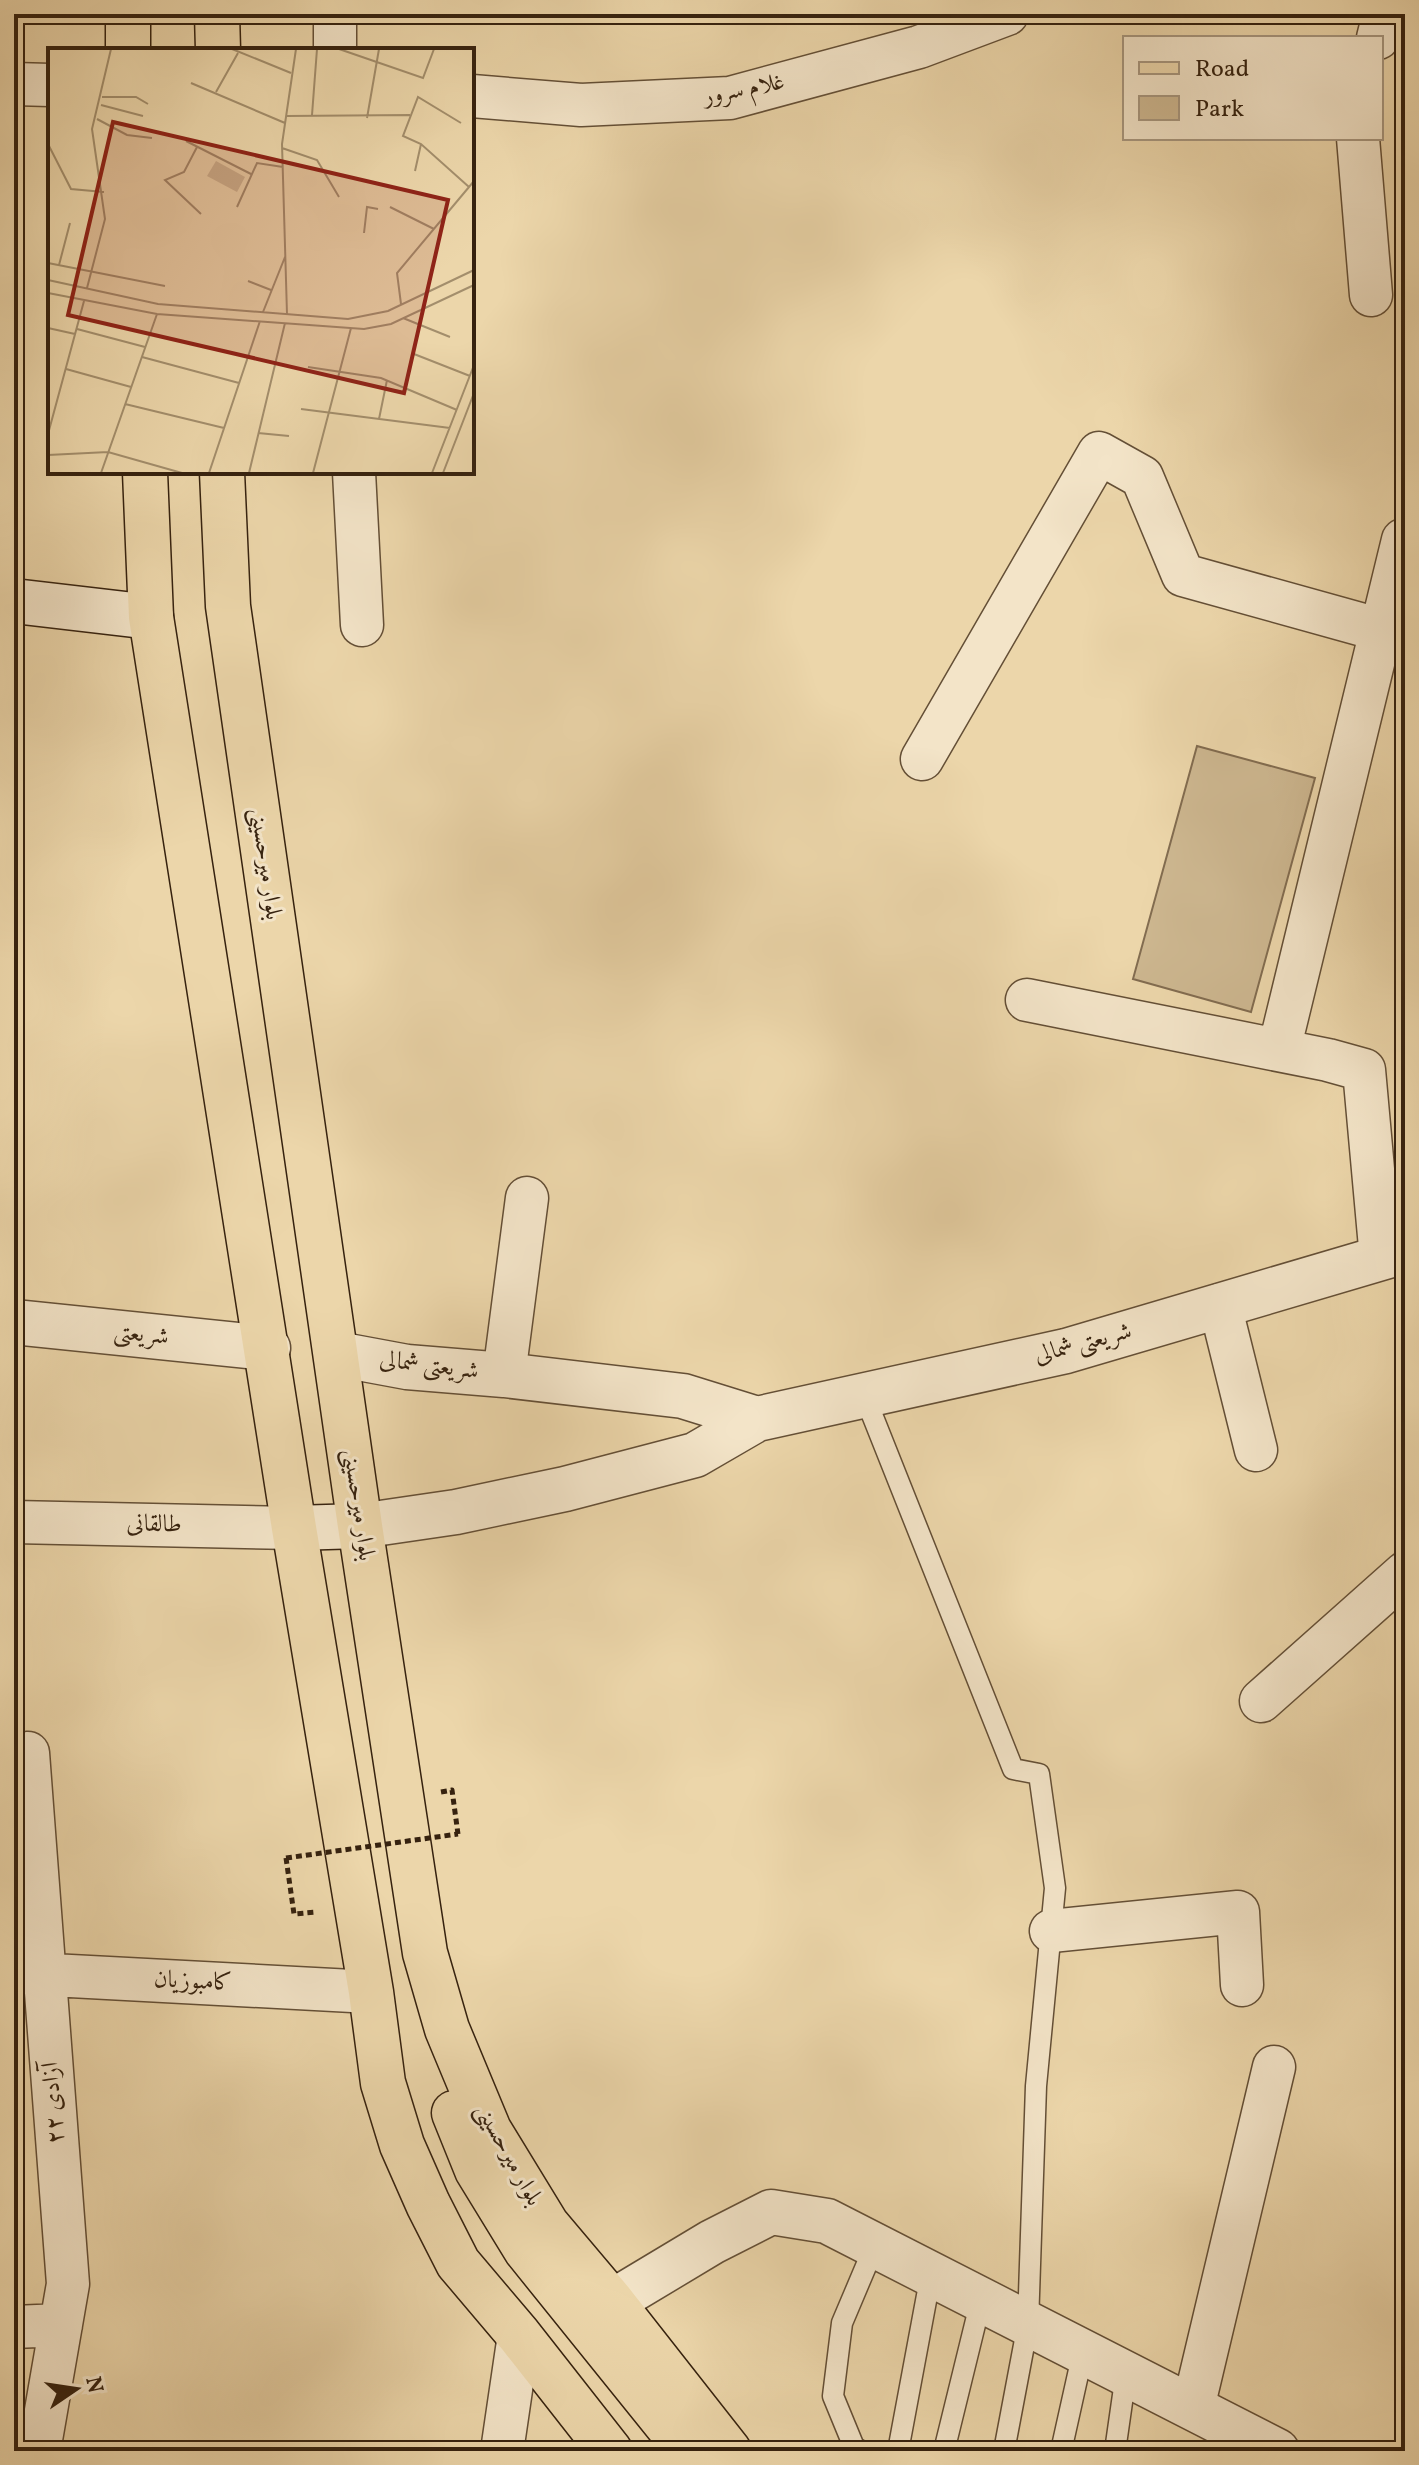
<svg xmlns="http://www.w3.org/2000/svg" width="1419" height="2465" viewBox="0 0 1419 2465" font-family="Vollkorn,Amiri,serif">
  <rect width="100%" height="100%" fill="#ecd6aa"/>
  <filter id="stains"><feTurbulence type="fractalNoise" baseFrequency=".0025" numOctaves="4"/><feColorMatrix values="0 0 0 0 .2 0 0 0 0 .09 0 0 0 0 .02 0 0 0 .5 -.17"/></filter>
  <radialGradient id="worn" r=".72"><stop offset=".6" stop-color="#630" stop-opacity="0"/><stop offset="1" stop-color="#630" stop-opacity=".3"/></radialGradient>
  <path fill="#cdb790" stroke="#826c50" stroke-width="2" d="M1197,746l118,32 -64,234 -118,-33z"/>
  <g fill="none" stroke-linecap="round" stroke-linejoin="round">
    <g stroke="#644f36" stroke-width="23">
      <path id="service" d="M865,1397l148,372 26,5 16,114 -19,198 -8,238 -24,127
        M861,2451l-7,-4 -21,-51 9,-73 33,-78
        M898,2451l33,-177
        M944,2451l37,-151
        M1061,2451l22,-99
        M1115,2451l11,-77"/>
    </g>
    <g stroke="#644f36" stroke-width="45">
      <path id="minor" d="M1378,38l6,-24
        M335,50v-36
        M14,84l36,1
        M472,96l109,9 149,-7 189,-51 88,-33
        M1358,138l13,157
        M354,472l8,153
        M922,759l177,-306 43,24 41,98 198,55
        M1027,1000l301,60 36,10 17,188
        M1279,1050l124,-510
        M1220,1305l36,145
        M504,1375l23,-177
        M14,1522l280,6
        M1261,1701l144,-128
        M28,1753l40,531 -29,167
        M1051,1931l187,-19 4,73
        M14,1973l357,19
        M14,2327l47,-2
        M1193,2408l81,-341
        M502,2451l17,-116"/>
    </g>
    <g stroke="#644f36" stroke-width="47">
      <path id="tertiary" d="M14,1322l254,26
        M337,1354l70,13 97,8 179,21 74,23
        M360,1526l96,-14 109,-23 130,-34 62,-36 309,-68 339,-100
        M612,2302l100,-60 59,-30 56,9 450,230"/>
    </g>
    <g stroke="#36220f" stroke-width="47">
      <path id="secondary" d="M14,601l137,16
        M294,1528l66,-2"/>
    </g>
    <g stroke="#36220f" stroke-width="47">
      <path id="primary" d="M128,14v36
        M217,14l1,36
        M145,472l6,145 143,911 77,464 12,91 19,62 26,59 30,59 61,72 91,116
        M222,472l6,134 132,920 65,427 22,76 42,101 58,95 65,77 117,149
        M454,2113l23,57 49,80 162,201"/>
    </g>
    <path stroke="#36220f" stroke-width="5" stroke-dasharray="6 4" stroke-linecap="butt" d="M441,1792l11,-2 6,44
      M286,1858l8,56 22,-2"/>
    <use href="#service" stroke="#f3e4c8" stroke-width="20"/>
    <use href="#minor" stroke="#f3e4c8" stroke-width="42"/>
    <use href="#tertiary" stroke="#f3e4c8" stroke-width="44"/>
    <use href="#secondary" stroke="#f3e4c8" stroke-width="44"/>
    <use href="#primary" stroke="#ecd6aa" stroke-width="44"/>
    <path stroke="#36220f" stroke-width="5" stroke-dasharray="6 4" stroke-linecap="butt" d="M286,1858l172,-24"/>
  </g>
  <g text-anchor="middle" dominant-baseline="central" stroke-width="6" stroke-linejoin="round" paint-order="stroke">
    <g font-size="24" fill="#36220f" stroke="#f3e4c8">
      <text transform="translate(744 90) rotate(-11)">غلام سرور</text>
      <text transform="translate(265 864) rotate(82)">بلوار میرحسینی</text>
      <text transform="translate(141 1335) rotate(6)">شریعتی</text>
      <text transform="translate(1083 1344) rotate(-15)">شریعتی شمالی</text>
      <text transform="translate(429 1366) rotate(7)">شریعتی شمالی</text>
      <text transform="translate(358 1505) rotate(82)">بلوار میرحسینی</text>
      <text transform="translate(154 1525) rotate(1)">طالقانی</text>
      <text transform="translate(193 1982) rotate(3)">کامبوزیان</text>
      <text transform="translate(54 2103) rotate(-94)">آزادی ۲۲</text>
      <text transform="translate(508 2155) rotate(61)">بلوار میرحسینی</text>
    </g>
  </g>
  <g transform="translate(48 48)">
    <rect width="426" height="426" fill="#ecd6aa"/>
    <path d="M168,113l29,16 -8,15 -30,-16z" fill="#cdb790"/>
    <path fill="none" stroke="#a38e6c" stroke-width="2" d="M184,1l59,24M291,1l84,29 11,-29M143,35l94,40M168,44l22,-39M54,49h34l12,7M53,57l42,11M264,67l5,-66M239,68l123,-1M319,70l12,-69M49,71l30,16 25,3M413,75l-43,-26 -15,39 18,8 48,43M138,93l65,33M0,96l23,45 33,3M149,99l-13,25 -19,8 36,34M234,100l35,12 22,37M367,123l6,-27M189,159l20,-44 26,4M342,159l44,22M316,185l3,-26 11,2M0,215l117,23M11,217l11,-42M0,232l110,24 190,15 40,-8 86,-41M200,233l23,9M39,240l18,-69 -13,-90 19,-80M0,245l109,21 207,15 27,-5 83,-39M353,256l-4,-31 77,-92M215,264l22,-55M239,266l-5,-170 14,-95M355,270l47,19M0,280l27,6M29,281l68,18M366,306l56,22M94,309l97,26M260,319l73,11 76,32M18,321l65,18M77,356l99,24M253,361l149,19M331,371l8,-39M210,385l31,3M0,386l36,-133M0,407l60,-3 74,21M53,425l56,-159M161,425l51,-152M201,425l36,-150M265,425l38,-145M384,425l42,-108M395,425l31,-80"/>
    <path fill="#8f2418" fill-opacity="0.15" stroke="#8f2418" stroke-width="4" d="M65,74l335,78 -44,193 -336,-78z"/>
    <rect width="426" height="426" fill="none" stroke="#36220f" stroke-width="4"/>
  </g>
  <rect width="1419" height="2465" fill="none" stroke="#ecd6aa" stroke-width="48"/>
  <rect x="16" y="16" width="1387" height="2433" fill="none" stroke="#36220f" stroke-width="4"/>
  <rect x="24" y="24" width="1371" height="2417" fill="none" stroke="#36220f" stroke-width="2"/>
  <rect x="1123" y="36" width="260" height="104" fill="#f3e4c8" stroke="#a7967e" stroke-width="2"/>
  <rect x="1139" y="62" width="40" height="12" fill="#ecd6aa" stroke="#a7967e" stroke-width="2"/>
  <text x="1195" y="76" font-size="24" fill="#36220f">Road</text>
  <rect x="1139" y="96" width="40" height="24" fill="#cdb790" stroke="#a7967e" stroke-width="2"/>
  <text x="1195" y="116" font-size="24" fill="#36220f">Park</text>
  <g transform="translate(76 2389) rotate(77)" stroke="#f3e4c8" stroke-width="6" paint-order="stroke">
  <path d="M0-6L14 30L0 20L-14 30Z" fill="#36220f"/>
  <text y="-12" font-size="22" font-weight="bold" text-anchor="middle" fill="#36220f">N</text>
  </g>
  <rect width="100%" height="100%" filter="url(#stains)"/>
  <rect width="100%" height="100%" fill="url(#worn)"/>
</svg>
